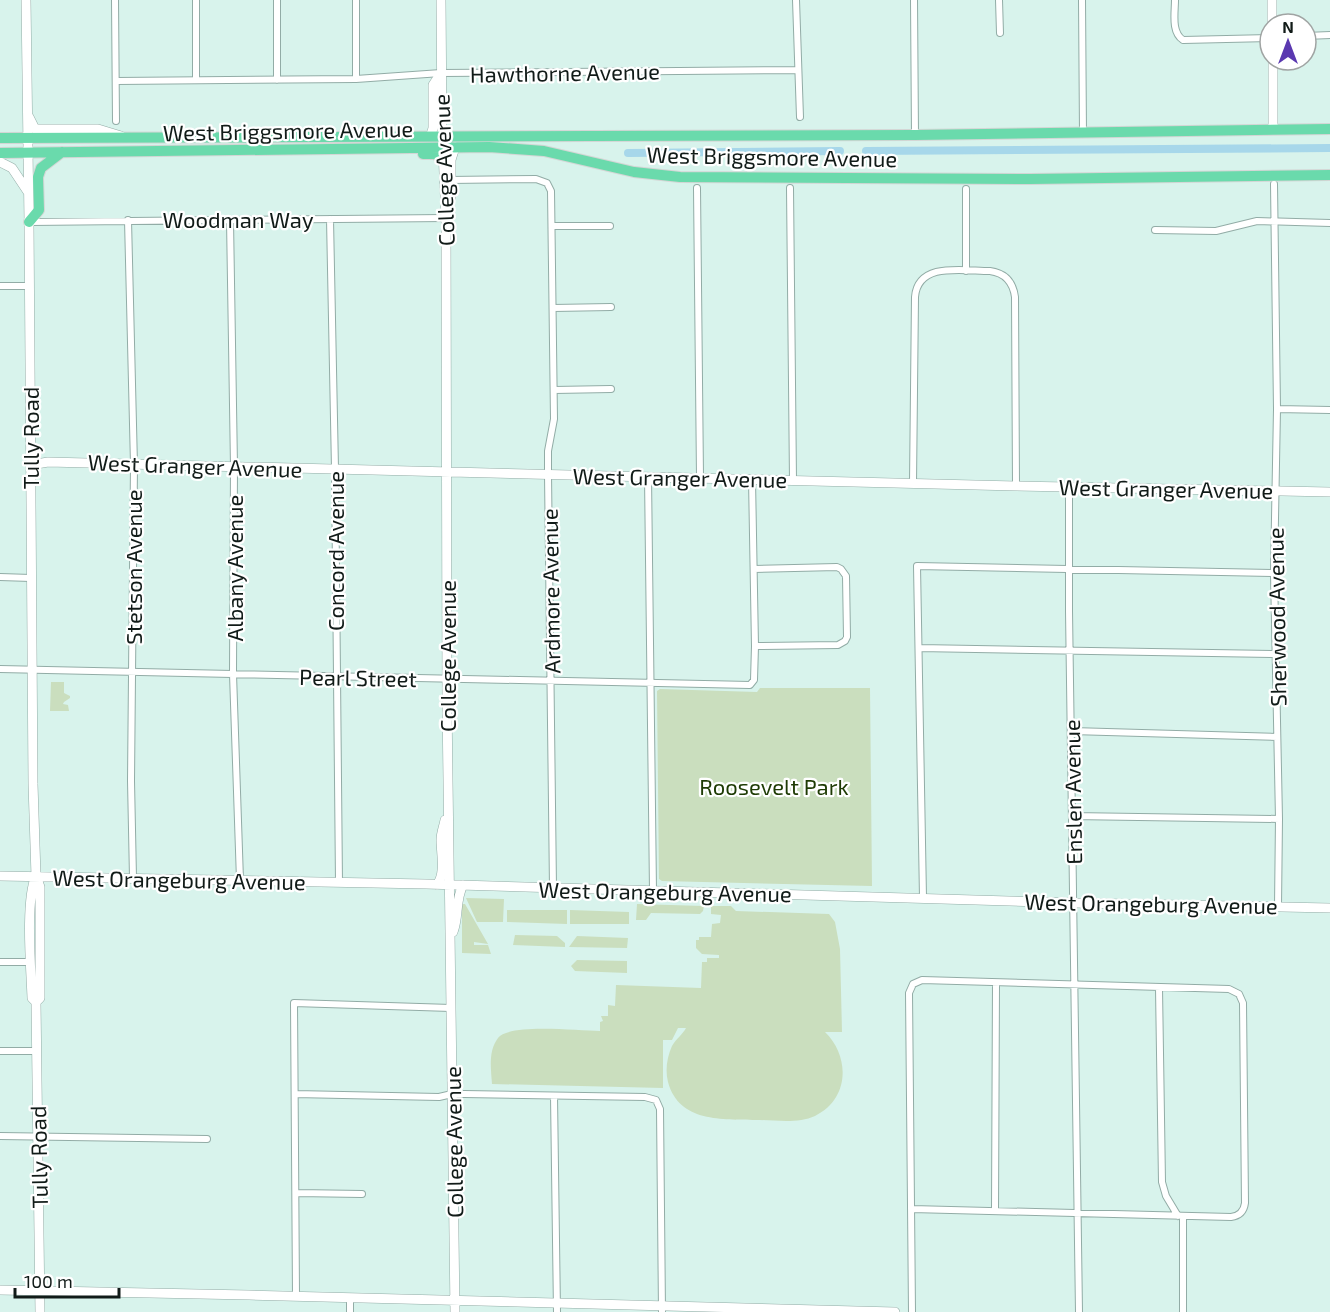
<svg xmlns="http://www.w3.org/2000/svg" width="1330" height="1312" viewBox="0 0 1330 1312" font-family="'Exo 2',sans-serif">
  <rect width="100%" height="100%" fill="#d8f3ec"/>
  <path fill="#cadebe" d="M51,682h13v11l6,3v2l-6,4 -1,2 5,1 1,6h-19z
    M760,688h110l2,198 -210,-5 -3,-2 -2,-188 3,-2 97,3z
    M466,898l38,1 -1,23h-26z
    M462,904h3l23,40 -14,-2v3h14l3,9 -29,-1z
    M637,904l67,2 -1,5 -3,3 -49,-1 -5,7h-10z
    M711,906h20l5,5 93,3 6,8 5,27 2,83h-17c25,24 25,67 -10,84 -17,8 -40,4 -59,4 -33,-1 -77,3 -88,-38 -3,-12 -1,-25 4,-36 4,-7 11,-12 14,-18h-8l-6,12h-9v48l-171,-4c-1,-15 -4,-33 6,-46 11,-15 79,-7 102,-7v-9l3,-1 -2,-5h7v-11l7,1 1,-21 85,3 1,-26h5v-4h12v-3l-17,-1 -6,-6v-8h3v-3h12l1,-13 8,-1 1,-8 -10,-1z
    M507,910h60v14l-60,-2z
    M570,910l59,2v12h-59z
    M515,935l42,1 8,7v4l-52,-2z
    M577,936l51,2 -1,10 -58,-1z
    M577,960l50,1v12l-52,-2 -4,-5z"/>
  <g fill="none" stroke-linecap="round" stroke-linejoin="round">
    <path stroke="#a7d7ea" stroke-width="8" d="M866,151l464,-3
      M628,153l212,-2"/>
    <g stroke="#92aca6" stroke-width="8">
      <path id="street" d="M115,0l1,121
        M196,0v80
        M277,0v80
        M356,0v79
        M796,0l4,117
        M914,0l1,135
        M999,0l1,33
        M1082,0l1,133
        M1175,0c0,13 -4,32 8,40l87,-2
        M1306,36l24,-1
        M116,81l240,-2 85,-6 357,-3
        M449,180l87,-1 11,4 4,8 3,228 -6,32v23l5,414
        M1274,184l3,225 -3,164 5,246 -1,87
        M697,188l3,289
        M790,188l3,292
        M330,219l5,250 4,414
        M128,220l6,245 -3,316 2,97
        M230,220l4,246 -1,208 7,206
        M29,222l417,-4
        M552,226h58
        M1155,230l61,1 41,-10 73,2
        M966,271v-82
        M0,286h29
        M553,308l58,-1
        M554,390l57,-1
        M1277,409l53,1
        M648,476l5,415
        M913,483l2,-186c3,-36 49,-26 75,-26 15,2 23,11 25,26l1,189
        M1069,487v124l10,701
        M754,569l83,-2 4,2 5,7 1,61 -2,4 -7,4 -83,1
        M0,577l31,1
        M919,648l357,6
        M0,669l750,16 4,-5 1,-34 -3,-167
        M1072,731l205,6
        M1072,816l207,3
        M923,897l-6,-331 357,7
        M0,962h31
        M1159,988l3,194 4,14 12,20
        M0,1051h36
        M295,1094l144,3 13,-3h12l181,3 11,3 4,9 2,203
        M554,1096l3,216
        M0,1136l207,3
        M297,1193l65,1
        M912,1209l319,8c8,-1 13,-6 14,-14l-2,-200 -4,-9 -10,-5 -307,-9 -9,4 -4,9 3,319
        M995,1211l1,-228
        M1183,1216v96
        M296,1296l-2,-293 157,5
        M350,1297v15"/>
    </g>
    <g stroke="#92aca6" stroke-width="10">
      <path id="secondary" d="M26,0l3,222 4,562 3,92 4,11v111l-4,4
        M441,0l1,128 4,90 1,486 8,608
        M1272,0v24
        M1273,60v69
        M29,117l6,12h63l23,7
        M431,135l2,-7v-43l8,-12
        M0,162l12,6 16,24
        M451,197v-37l4,-13
        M31,465l17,-3 968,24 314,6
        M0,876l426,8 648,19 256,5
        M36,876c-11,24 -5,94 -4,122l4,4 4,310
        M437,885c9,-12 4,-32 4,-45 0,-7 3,-14 4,-20
        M453,932c6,-15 2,-32 10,-47
        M0,1290l249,5 646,17"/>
    </g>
    <g stroke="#d4d6d5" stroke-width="12">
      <path id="primary" d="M0,138l915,-3 415,-6
        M0,153l489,-6 55,4 90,21 46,5 350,2 300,-4
        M423,154h11l9,4
        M29,222l10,-12 -1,-33 3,-9 21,-16"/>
    </g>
    <use href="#street" stroke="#fff" stroke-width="6"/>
    <use href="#secondary" stroke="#fff" stroke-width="9"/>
    <use href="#primary" stroke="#6adaac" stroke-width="10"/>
  </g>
  <g text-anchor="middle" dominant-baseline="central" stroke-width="4.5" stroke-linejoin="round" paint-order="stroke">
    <g font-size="22" fill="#111b18" stroke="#fff">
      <text transform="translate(565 72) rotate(-1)">Hawthorne Avenue</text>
      <text transform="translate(288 130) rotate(-1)">West Briggsmore Avenue</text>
      <text transform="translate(772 156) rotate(1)">West Briggsmore Avenue</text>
      <text transform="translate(443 170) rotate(-92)">College Avenue</text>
      <text x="238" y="219">Woodman Way</text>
      <text transform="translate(30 438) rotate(-90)">Tully Road</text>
      <text transform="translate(195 465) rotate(2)">West Granger Avenue</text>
      <text transform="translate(680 477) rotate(1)">West Granger Avenue</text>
      <text transform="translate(1166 488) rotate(1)">West Granger Avenue</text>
      <text transform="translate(335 551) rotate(-90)">Concord Avenue</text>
      <text transform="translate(133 567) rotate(-90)">Stetson Avenue</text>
      <text transform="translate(234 568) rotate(-90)">Albany Avenue</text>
      <text transform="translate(550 591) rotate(-91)">Ardmore Avenue</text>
      <text transform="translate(1276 617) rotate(-91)">Sherwood Avenue</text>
      <text transform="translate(447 656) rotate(-90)">College Avenue</text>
      <text transform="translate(358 677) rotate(1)">Pearl Street</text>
      <text transform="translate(1072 792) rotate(-91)">Enslen Avenue</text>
      <text transform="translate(179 879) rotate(1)">West Orangeburg Avenue</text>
      <text transform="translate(665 891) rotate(1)">West Orangeburg Avenue</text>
      <text transform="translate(1151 903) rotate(1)">West Orangeburg Avenue</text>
      <text transform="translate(453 1142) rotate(-91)">College Avenue</text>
      <text transform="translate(38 1157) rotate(-91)">Tully Road</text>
    </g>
    <g font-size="22" fill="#1e3b04" stroke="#fff">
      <text x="774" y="786">Roosevelt Park</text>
    </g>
  </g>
  <g transform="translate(1288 42)"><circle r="28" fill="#ffffff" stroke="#a0a4a3" stroke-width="1.5"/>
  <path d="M0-4.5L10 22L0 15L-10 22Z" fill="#5a38b0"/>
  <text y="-9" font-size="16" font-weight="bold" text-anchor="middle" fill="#111b18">N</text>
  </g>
  <path d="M15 1288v9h104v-9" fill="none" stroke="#111b18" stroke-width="3"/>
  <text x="24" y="1288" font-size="18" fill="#111b18" stroke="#ffffff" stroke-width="4.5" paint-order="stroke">100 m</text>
</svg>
